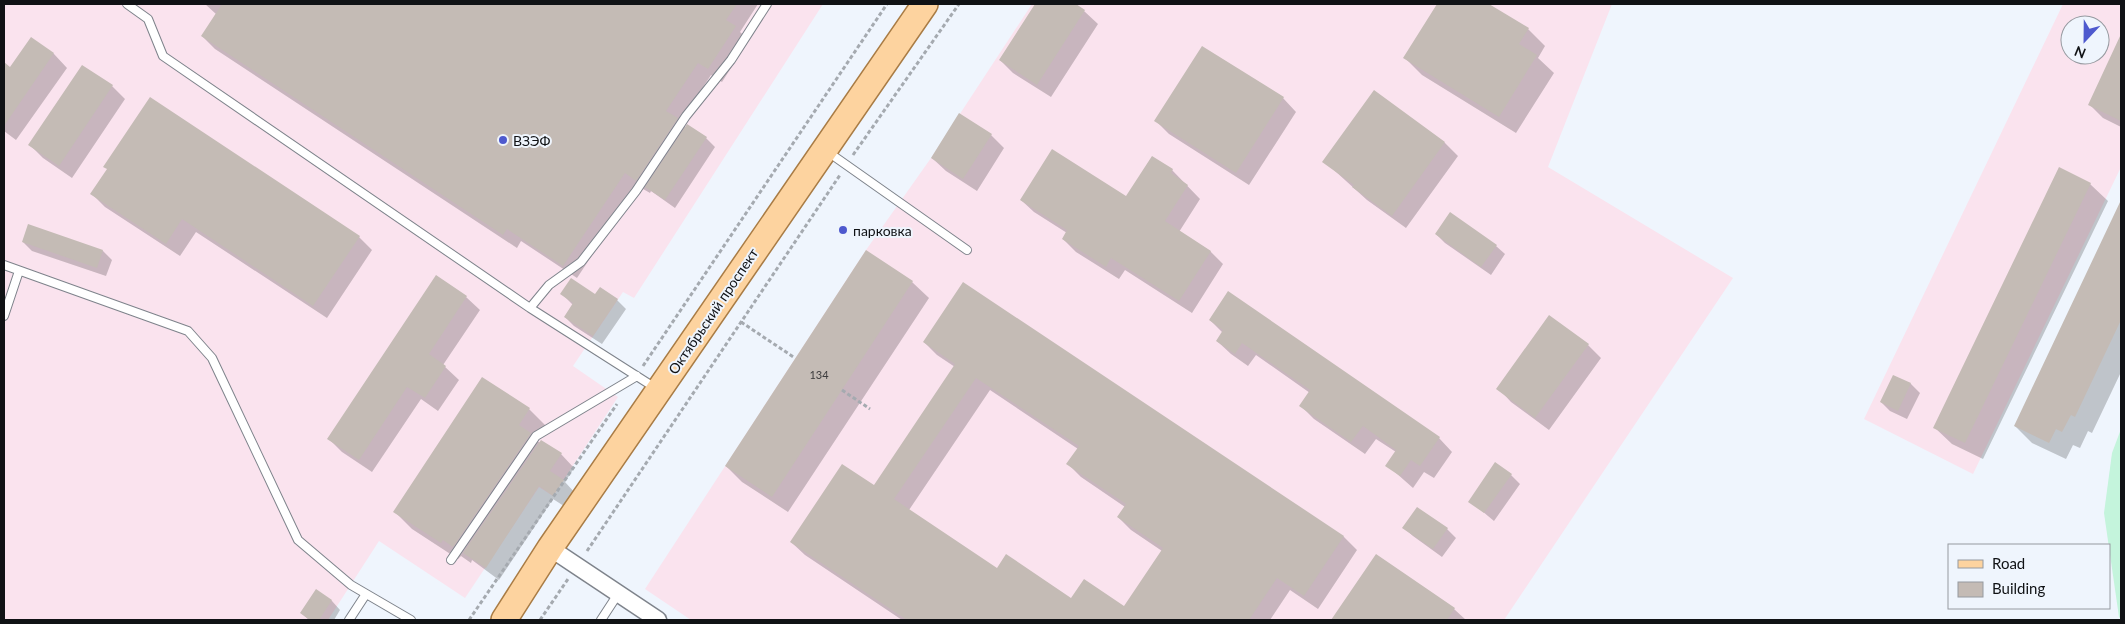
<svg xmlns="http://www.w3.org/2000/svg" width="2125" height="624" viewBox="0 0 2125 624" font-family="Lato,sans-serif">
  <rect width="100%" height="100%" fill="#eff5fd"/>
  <path fill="#fae3ee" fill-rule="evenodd" d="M4,4h819l-189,294 -11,-6 -50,74 45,31 -65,99 -14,-9 -74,111 -86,-57 -51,79h-324z
    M1032,4h580l-64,163 185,111 -229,342h-813l-46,-31 221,-339 65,-92z
    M2063,4h58v163l-148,307 -109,-55zM2070,25h30v30h-30z"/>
  <path fill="#c4f4dc" d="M2121,429v190l-2,-2 -15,-104 8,-60z"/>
  <path fill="#0003" fill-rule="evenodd" d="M205,4h553l-18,28 9,8 -27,42 -11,-7 -31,47 6,6 2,-2 18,12 9,9 -40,61 -24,-17 -1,2 -12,-7 -61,92 -56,-37 -4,7 -302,-199 -13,-13 14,-22z
    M1036,4h37l11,7 14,13 -47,73 -38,-24 -13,-13z
    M1439,4h48l41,25 17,17 -7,12 16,15 -38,60 -94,-58 -17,-17z
    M2121,37v90l-18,-9 -13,-13z
    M31,39l23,15 13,14 -51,72 -12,-9v-67l6,5z
    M112,86l13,13 -53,79 -29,-20 -13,-13z
    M1374,92l71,51 13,13 -52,72 -39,-28 -43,-39z
    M1283,98l13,14 -47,73 -80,-51 -13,-13z
    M991,135l13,13 -27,43 -31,-20 -14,-13z
    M1152,157l20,13 28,29 -21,33 31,19 13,13 -31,49 -67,-43 -6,9 -43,-27 -13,-13 4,-6 -33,-21 -13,-12 105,-2z
    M2090,184l18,17 -125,258 -31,-15 -18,-17z
    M92,194l267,43 13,13 -45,68 -131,-86 -16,24 -75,-49z
    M2121,203v169l-29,61 -4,-2 -8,17 -7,-3 -7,14 -34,-16 -17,-17z
    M1436,234l60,12 9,8 -14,21 -46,-32z
    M23,242l80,9 9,9 -6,16 -74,-25z
    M912,282l17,16 -141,214 -46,-30 -16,-16z
    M963,284l381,253 13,13 -39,59 -28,-19 -20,30h-368l-97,-65 -14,-13 83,-55 81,-120 -18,-12 -13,-13zM990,390l88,59 -10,15 13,13 44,30 -7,10 13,13 31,21 -38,57 -53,-8 -74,-30 -88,-60z
    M1229,293l210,145 13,14 -18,26 -10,-6 -11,16 -26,-23 9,-13 -20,-13 -11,15 -51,-35 -13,-13 9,-13 -54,-38 -8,11 -17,-12 -14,-13 6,-8 -13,-13z
    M562,294l55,6 9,9 -24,35 -28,-18 -9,-9 8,-12z
    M466,297l14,13 -37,55 16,15 -21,31 -17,-12 -49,73 -30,-20 -13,-13z
    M1588,345l13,13 -52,72 -38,-28 -13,-14z
    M1894,376l17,8 9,9 -13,26 -17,-8 -9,-9z
    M483,379l46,30 17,17 -9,15 24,13 13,14 -9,14 11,12 -9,14 -14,-9 -54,81 -27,-20 -1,3 -10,-7 -3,3 -46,-30 -17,-17z
    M1511,475l9,9 -26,37 -24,-20z
    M1404,528l43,1 9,9 -14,19 -29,-21z
    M1377,556l77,53 12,11h-133z
    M316,591l16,10 8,9 -6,10h-25l-8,-7z"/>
  <path fill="#c4bbb5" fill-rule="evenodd" d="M222,4h515l-11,16 10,6 -28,43 -10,-6 -32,48 12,7 -42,63 -11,-8 -62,93 -56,-37 -4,6 -302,-199z
    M1035,4h41l9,6 -48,75 -38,-25z
    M1437,4h52l40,24 -10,16 18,11 -38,62 -96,-59z
    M2121,34v87l-33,-16z
    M31,37l23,16 -50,73v-64l6,5z
    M1202,46l82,51 -48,76 -82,-52z
    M82,65l31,20 -54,81 -31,-21z
    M1374,90l71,52 -53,74 -40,-29 2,-2 -32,-23z
    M150,97l210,139 -47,70 -131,-87 -16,25 -76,-50 17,-25 -4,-2z
    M959,113l33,21 -29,45 -32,-21z
    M687,124l20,13 -42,63 -20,-13z
    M1052,149l74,47 26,-40 21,13 -2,4 17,12 -23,36 46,30 -32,50 -68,-43 -5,9 -44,-28 5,-9 -47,-30z
    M2059,167l32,16 -126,260 -32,-15z
    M2121,200v120l-46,97 -4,-2 -9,17 -6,-3 -7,14 -35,-17z
    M1450,212l47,33 -16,22 -46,-33z
    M28,224l75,26 -6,18 -75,-26z
    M866,250l47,31 -141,216 -47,-31z
    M436,275l31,21 -38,58 17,12 -21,32 -18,-11 -48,73 -32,-21z
    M571,278l24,16 5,-7 18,12 -25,37 -29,-19 9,-14 -13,-9z
    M963,282l381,254 -40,60 -27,-18 -28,42h-342l-117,-78 52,-78 32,21 81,-121 -32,-22zM976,378l103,68 -13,18 60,40 -9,13 46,31 -39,58 -40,-27 -13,19 -65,-44 -9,14 -103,-69z
    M1228,291l212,146 -20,29 -9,-6 -11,16 -15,-10 11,-16 -33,-24 -12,16 -52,-36 11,-16 -68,-47 -7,11 -19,-13 7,-11 -14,-10z
    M1549,315l40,29 -54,74 -39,-29z
    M1893,375l18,8 -13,28 -18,-9z
    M482,377l48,31 -11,17 12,8 -78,114 -10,-7 -2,3 -48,-31z
    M541,440l21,13 -12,18 14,9 -11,16 -14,-10 -53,82 -23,-15z
    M1495,462l17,12 -28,39 -16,-11z
    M1417,507l31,21 -15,21 -31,-21z
    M1376,554l79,54 -8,12h-116z
    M316,589l16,11 -13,20h-9l-10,-7z"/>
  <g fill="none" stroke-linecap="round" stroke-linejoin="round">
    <g stroke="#7e838b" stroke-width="10">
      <path id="service" d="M127,4l21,15 15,37 367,252 127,81
        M828,152l139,98
        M4,265l184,66 24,27 86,182 53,45 60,35
        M530,308l19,-23 32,-23 55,-71 50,-75 45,-56 36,-56
        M4,316l15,-45
        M451,560l85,-124 101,-60
        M349,620l17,-26
        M601,620l17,-26"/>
    </g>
    <g stroke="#7e838b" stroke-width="19">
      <path id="minor" d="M550,548l108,72"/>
    </g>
    <g stroke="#a97c45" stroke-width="28">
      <path id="primary" d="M504,620l46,-72 375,-544"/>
    </g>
    <path stroke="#a5aab0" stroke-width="3" stroke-dasharray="4 2.5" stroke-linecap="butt" d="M853,155l106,-151
      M741,322l54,36
      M643,366l244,-362
      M842,390l28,19
      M587,551l253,-376
      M469,620l148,-216
      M540,620l28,-41"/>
    <use href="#service" stroke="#fff" stroke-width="8"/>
    <use href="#minor" stroke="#fff" stroke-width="16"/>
    <use href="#primary" stroke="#fdd39f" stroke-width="25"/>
  </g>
  <g fill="#4e59ce" stroke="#eff5fd" stroke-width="2">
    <circle cx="503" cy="140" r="5"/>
    <circle cx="843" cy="230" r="5"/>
  </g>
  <g text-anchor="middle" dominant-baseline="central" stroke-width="4" stroke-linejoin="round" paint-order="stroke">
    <g font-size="11" fill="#3d3c3d">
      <text x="819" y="374">134</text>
    </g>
    <g font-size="14" fill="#101215" stroke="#eff5fd" text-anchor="start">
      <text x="513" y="140">ВЗЭФ</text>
      <text x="853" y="230">парковка</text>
    </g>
    <g font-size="14" fill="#101215" stroke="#eff5fd">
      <text transform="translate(713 311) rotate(-56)">Октябрьский проспект</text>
    </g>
  </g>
  <rect width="2125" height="624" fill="none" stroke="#101215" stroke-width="10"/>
  <rect x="1948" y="544" width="162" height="65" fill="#eff5fd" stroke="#969aa0"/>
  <rect x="1958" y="560" width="25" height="8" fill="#fdd39f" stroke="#969aa0"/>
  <text x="1992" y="569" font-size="15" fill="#101215">Road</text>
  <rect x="1958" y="582" width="25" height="15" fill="#c4bbb5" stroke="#969aa0"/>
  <text x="1992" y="594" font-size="15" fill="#101215">Building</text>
  <g transform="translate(2085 40) rotate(202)"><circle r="24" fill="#eff5fd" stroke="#969aa0"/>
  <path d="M0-4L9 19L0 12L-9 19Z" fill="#4e59ce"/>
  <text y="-8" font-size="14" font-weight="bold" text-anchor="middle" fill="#101215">N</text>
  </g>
</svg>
